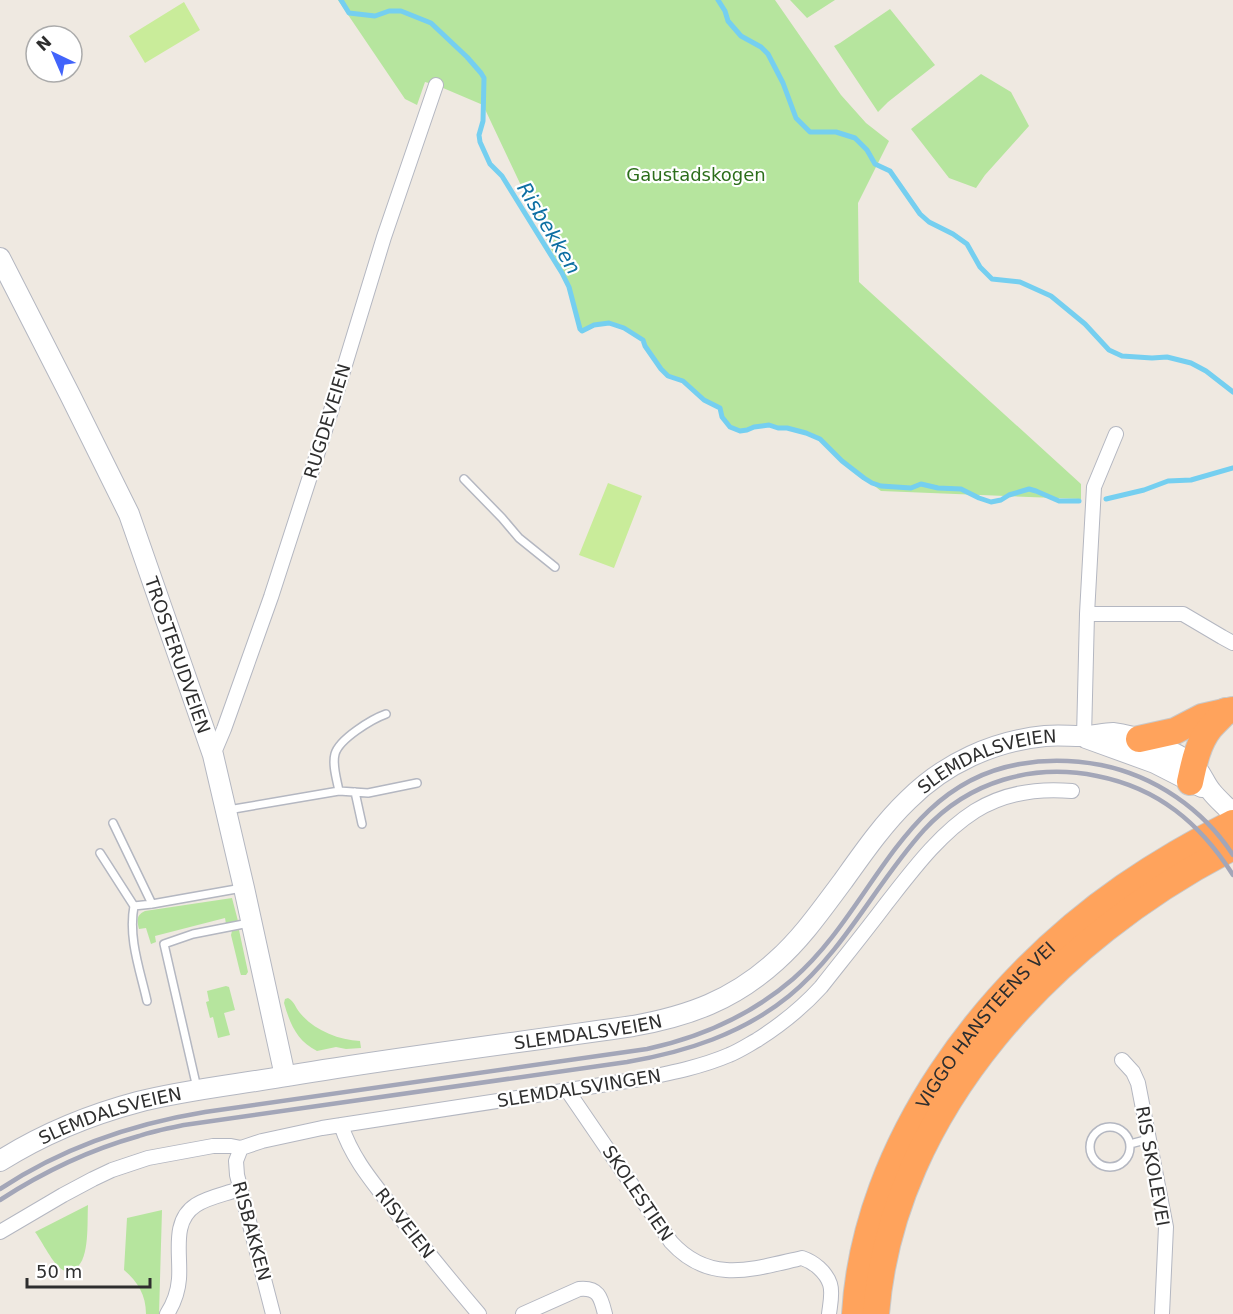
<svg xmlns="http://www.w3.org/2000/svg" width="1233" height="1314" viewBox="0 0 1233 1314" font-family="'DejaVu Sans',sans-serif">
  <rect width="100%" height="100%" fill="#efe9e1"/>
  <path fill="#b6e59e" d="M338,0h437l66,95 25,28 23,18 -31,62 1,79 222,202v15l-200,-8 -39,-30 -22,-22 -14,-6 -19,-5h-9l-9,-3 -15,1 -7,4 -7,1 -10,-4 -8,-10 -2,-9 -16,-8 -21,-19 -15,-5 -7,-7 -16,-23 -3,-6 -18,-12 -15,-5 -15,2 -12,6 -2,-2 -11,-42 -86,-182 -47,-20 -11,-3 -8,23 -12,-6z
    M790,0h45l-28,18z
    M890,9l45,56 -47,37 -10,10 -44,-66 6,-3z
    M981,74l30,18 18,34 -44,49 -9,13 -27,-10 -38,-49z
    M232,898l6,23 -12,3 -1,-6 -70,18 1,6 -5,2 -5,-16 -7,1c-2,-8 -3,-14 6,-18z
    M239,930l9,42 -2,3h-5l-1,-3 -9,-37 1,-4z
    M226,986l3,1 6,23 -11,3 6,22 -12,3 -5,-21 -3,1 -4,-16 3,-1 -2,-10z
    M288,998c7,4 7,9 12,15 14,17 38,27 60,28l1,7 -15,1 -10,-2 -19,4c-20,-10 -27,-27 -33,-48l1,-4z
    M88,1205c-1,16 2,54 -12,63 -4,3 -8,5 -13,2 -10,-5 -21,-29 -28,-38z
    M162,1210l-3,104h-13c0,-19 -8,-32 -22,-44l3,-52z"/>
  <path fill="#c9ec9a" d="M184,2l16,28 -55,33 -16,-27z
    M608,483l34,13 -28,72 -35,-13z"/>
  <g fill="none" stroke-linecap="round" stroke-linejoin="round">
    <path stroke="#75cff0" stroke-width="5" d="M341,0l8,13 26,3 14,-5h12l30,12 36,34 14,16 3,5 -1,43 -4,14 1,7 10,22 12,12 60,97 7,14 11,42 2,2 12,-6 15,-2 15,5 19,12 2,6 16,23 7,7 15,5 21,19 16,8 2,9 8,10 10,4 7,-1 7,-3 15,-2 9,3h9l19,5 14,6 22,22 22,17 8,5 9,3 30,2 10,-4 17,4 23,1 18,9 12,4 10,-2 8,-5 20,-6 7,2 23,10h20
      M718,0l7,11 3,10 13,15 20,11 7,7 15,29 13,35 14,14h26l19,6 12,12 8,14 15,7 30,43 9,8 24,12 14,10 13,23 12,12 28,3 31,14 34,28 24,26 13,6 30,2 15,-1 24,6 15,8 27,21
      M1106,499l38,-9 24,-9 23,-1 42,-12"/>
    <g stroke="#b4b7c1" stroke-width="10">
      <path id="lane" d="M464,479l38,39 17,20 36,29
        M339,791c-2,-11 -7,-26 -4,-37 4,-15 37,-35 51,-40
        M355,792l7,32
        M228,810l111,-19 29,2 49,-10
        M113,823l39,81
        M100,853l34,53 18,-2 90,-16
        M134,906c-6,32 6,64 13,95
        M197,1088l-33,-144 29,-10 56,-11
        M1090 1147a20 20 0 1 1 40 0a20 20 0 1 1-40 0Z
        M1130,1144l19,-5"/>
    </g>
    <g stroke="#b4b7c1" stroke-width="16">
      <path id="street" d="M1087,614h96l39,23 11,6
        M1084,737l3,-123 7,-127 22,-53
        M213,755l11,-26 47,-132 55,-170 58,-190 52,-152
        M1122,1060l11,12 5,11 28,144 -4,87
        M567,1090l104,152c39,43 82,27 131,16 12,4 24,14 28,26 3,9 0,21 -1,30
        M341,1125c11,33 30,55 51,82 28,36 57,72 87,107
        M241,1148l-5,13 1,14 36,139
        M0,1232l63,-37 30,-16 19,-9 36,-12 65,-12h18l10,2 21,-7 60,-13 318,-49c30,-6 61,-12 89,-24 10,-4 19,-10 28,-15 25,-16 45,-32 64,-53 22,-28 44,-55 65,-83 26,-33 53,-70 89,-93 29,-18 63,-23 97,-20
        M167,1314c7,-11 11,-22 12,-35 2,-25 -8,-58 17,-74 12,-8 30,-11 43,-16
        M523,1314l56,-25c20,-2 22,9 26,25"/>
    </g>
    <g stroke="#b4b7c1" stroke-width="22">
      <g id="secondary">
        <path id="s1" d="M0,258l70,137 59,119 84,241 31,133 41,188"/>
        <path d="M1086,738l69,25 47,24"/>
        <path id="s2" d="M0,1161c43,-27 89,-46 138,-59 47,-12 96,-17 143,-25 117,-20 235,-34 352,-51 56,-10 100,-26 143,-65 26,-23 46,-52 67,-80 20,-28 40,-57 65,-81 37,-37 86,-59 137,-64 13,-1 24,0 36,0 11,1 21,-3 32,-3 21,2 63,18 80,32 8,6 11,18 18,26 6,8 15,15 22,23"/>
      </g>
    </g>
    <g stroke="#c9c9c9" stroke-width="28">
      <g id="highway">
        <path d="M1139,739l36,-8 27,-14 31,-7"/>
        <path d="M1190,782c4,-19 8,-39 20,-54 5,-6 11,-11 16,-17"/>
        <path id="s3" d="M855,1314c10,-171 132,-332 269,-427 35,-24 71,-45 109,-64"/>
        <path d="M876,1314c16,-206 181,-377 357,-467"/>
      </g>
    </g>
    <use href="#lane" stroke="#fff" stroke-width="7"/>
    <use href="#street" stroke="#fff" stroke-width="14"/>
    <use href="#secondary" stroke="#fff" stroke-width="20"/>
    <use href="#highway" stroke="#ffa35c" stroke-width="26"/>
    <path stroke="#a3a6b8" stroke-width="4.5" d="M0,1189c62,-41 132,-65 205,-77l442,-63c55,-12 103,-33 146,-70 81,-70 108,-195 227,-215 28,-5 54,-4 81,1 54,11 102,44 132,90
      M0,1200c43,-28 89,-50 139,-64 14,-5 30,-8 45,-11l443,-63c59,-10 115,-28 162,-66 56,-46 87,-113 135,-166 45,-49 109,-67 173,-54 61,12 103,47 136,99"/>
  </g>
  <g text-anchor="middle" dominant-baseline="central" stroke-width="4.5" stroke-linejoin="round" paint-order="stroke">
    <g font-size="18" fill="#2c6e1b" stroke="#fff">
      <text x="696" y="174">Gaustadskogen</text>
    </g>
    <g font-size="18" fill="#2e2e2e" stroke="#fff">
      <text transform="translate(327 421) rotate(-73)">RUGDEVEIEN</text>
      <text stroke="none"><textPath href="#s1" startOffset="436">TROSTERUDVEIEN</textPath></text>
      <text stroke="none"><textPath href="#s2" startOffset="1110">SLEMDALSVEIEN</textPath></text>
      <text stroke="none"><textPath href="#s3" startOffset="324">VIGGO HANSTEENS VEI</textPath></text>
      <text stroke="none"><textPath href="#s2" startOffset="606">SLEMDALSVEIEN</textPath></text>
      <text transform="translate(579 1088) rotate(-9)">SLEMDALSVINGEN</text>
      <text stroke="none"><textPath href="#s2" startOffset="120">SLEMDALSVEIEN</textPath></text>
      <text transform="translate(1153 1166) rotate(80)">RIS SKOLEVEI</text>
      <text transform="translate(638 1193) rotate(56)">SKOLESTIEN</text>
      <text transform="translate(405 1223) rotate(52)">RISVEIEN</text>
      <text transform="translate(252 1231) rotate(75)">RISBAKKEN</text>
    </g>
    <g font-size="20" font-style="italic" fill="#0d6fa3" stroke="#fff">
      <text transform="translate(549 228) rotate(59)">Risbekken</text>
    </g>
  </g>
  <g transform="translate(54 54) rotate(316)"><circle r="28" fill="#ffffff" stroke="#ababab" stroke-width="1.5"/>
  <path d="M0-4.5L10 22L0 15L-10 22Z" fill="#4264fb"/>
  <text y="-9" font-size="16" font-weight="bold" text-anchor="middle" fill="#2e2e2e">N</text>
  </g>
  <path d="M27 1278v9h123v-9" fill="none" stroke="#2e2e2e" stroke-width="3"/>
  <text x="36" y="1278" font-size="18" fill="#2e2e2e" stroke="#ffffff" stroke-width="4.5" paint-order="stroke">50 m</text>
</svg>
